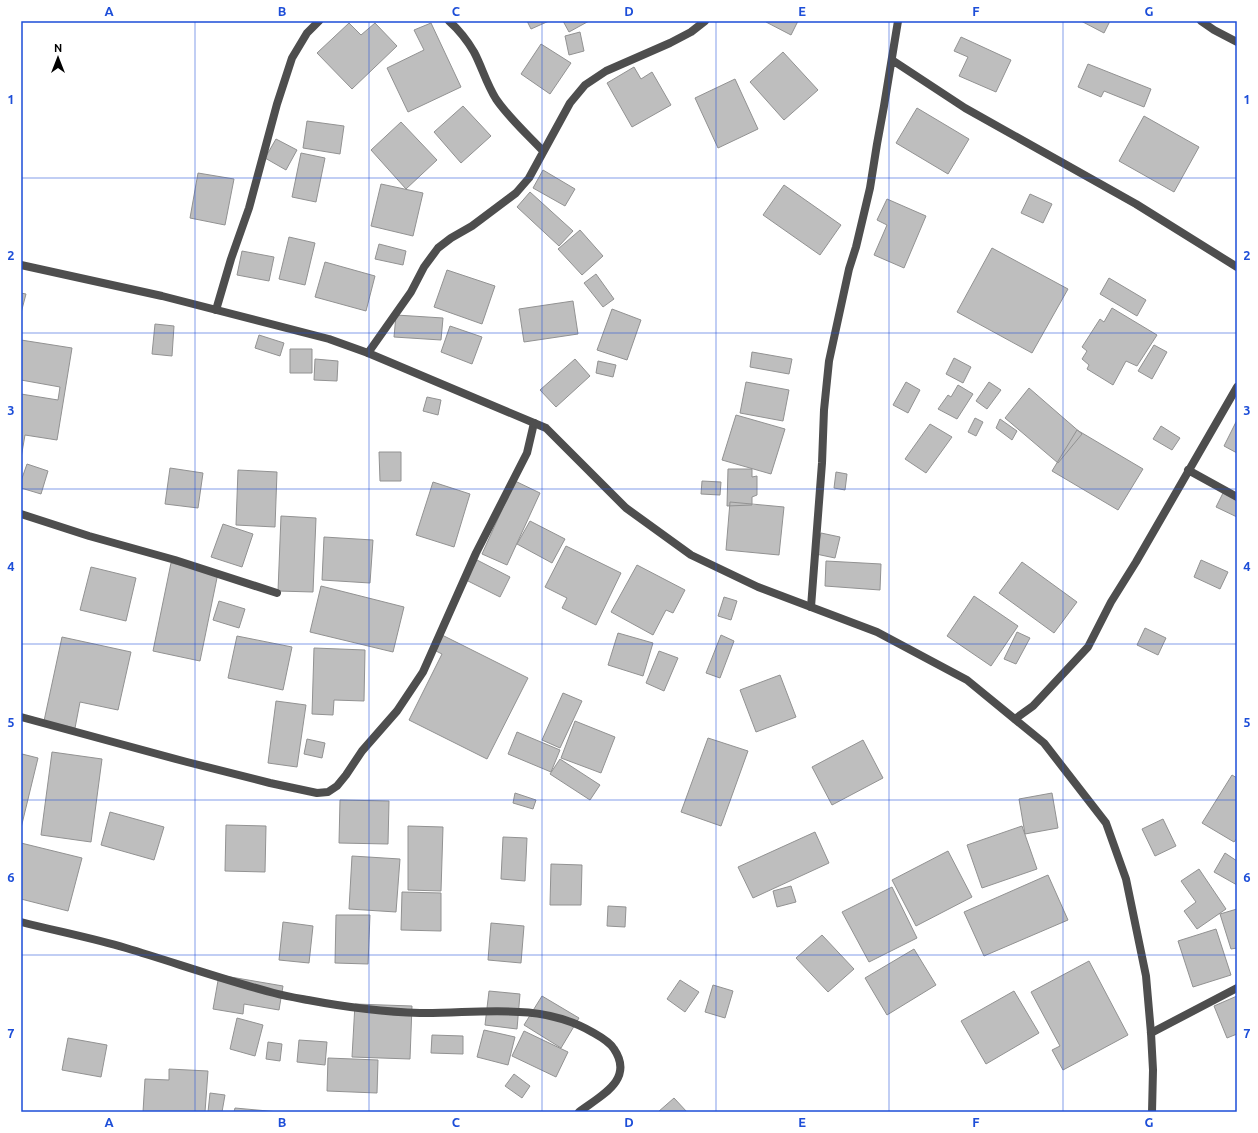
<svg xmlns="http://www.w3.org/2000/svg" width="1258" height="1133" viewBox="0 0 1258 1133" font-family="Ubuntu,sans-serif">
  <rect width="100%" height="100%" fill="#fff"/>
  <path fill="#bebebe" stroke="#929292" d="M527,21h22l-18,8z
    M563,21h26l-20,11z
    M767,21h31l-7,14 -25,-13z
    M1081,21h29l-6,12z
    M349,23l12,12 14,-12 22,23 -45,43 -35,-36z
    M431,23l30,64 -53,25 -21,-44 37,-18 -10,-20z
    M580,32l4,19 -15,4 -4,-19z
    M961,37l50,23 -15,32 -37,-16 9,-19 -14,-6z
    M541,44l30,19 -21,31 -29,-20z
    M783,52l35,38 -34,30 -34,-38z
    M1088,64l63,25 -7,18 -40,-16 -3,6 -23,-10z
    M634,67l7,12 11,-7 19,33 -39,22 -25,-44z
    M735,79l23,50 -40,19 -23,-50z
    M463,106l28,30 -30,27 -27,-31z
    M917,108l52,31 -21,35 -52,-31z
    M1144,116l55,31 -25,45 -55,-31z
    M307,121l37,5 -4,28 -37,-6z
    M401,122l36,38 -31,29 -35,-39z
    M276,139l21,11 -11,20 -21,-12z
    M301,153l24,5 -9,44 -24,-5z
    M543,170l32,19 -10,17 -32,-18z
    M198,173l36,6 -9,46 -35,-7z
    M381,184l42,9 -10,43 -42,-10z
    M784,185l57,40 -21,30 -57,-40z
    M530,192l43,39 -14,15 -42,-39z
    M1030,194l22,10 -9,19 -22,-10z
    M887,199l39,17 -22,52 -30,-13 13,-30 -10,-5z
    M580,230l23,26 -21,19 -24,-26z
    M289,237l26,6 -10,42 -26,-6z
    M379,244l27,7 -3,14 -28,-6z
    M992,248l76,41 -36,64 -75,-41z
    M242,251l32,6 -5,24 -32,-6z
    M325,262l50,14 -9,35 -51,-14z
    M447,270l48,16 -13,38 -48,-17z
    M596,274l18,25 -11,8 -19,-24z
    M1109,278l37,22 -9,16 -37,-22z
    M21,293l5,1 -5,19z
    M573,301l5,33 -54,8 -5,-33z
    M1112,308l45,27 -20,31 -11,-5 -13,24 -26,-16 2,-4 -7,-6 5,-8 -5,-4 18,-28 4,3z
    M612,309l29,11 -14,40 -30,-10z
    M396,315l47,3 -2,22 -47,-3z
    M155,324l19,2 -2,30 -20,-2z
    M450,326l32,11 -10,27 -31,-12z
    M259,335l25,8 -4,13 -25,-8z
    M21,340l51,8 -15,92 -32,-5 -4,23v-64l37,6 2,-13 -39,-7z
    M1154,345l13,7 -15,27 -14,-8z
    M290,349h22v24h-22z
    M752,352l40,7 -3,15 -39,-7z
    M954,358l17,9 -8,16 -17,-9z
    M315,359l23,2 -1,20 -23,-1z
    M575,359l15,17 -34,31 -16,-17z
    M598,361l18,4 -3,12 -17,-4z
    M746,382l43,8 -6,31 -43,-8z
    M906,382l14,8 -12,23 -15,-8z
    M989,382l12,8 -14,19 -11,-8z
    M958,385l15,9 -16,25 -19,-10 10,-14 3,2z
    M1029,388l53,46 -24,29 -53,-45z
    M427,397l14,3 -3,15 -15,-4z
    M736,415l49,14 -14,45 -49,-14z
    M975,418l8,4 -7,14 -8,-4z
    M1000,419l17,12 -5,9 -16,-12z
    M1237,420v33l-13,-7z
    M930,424l22,13 -26,36 -21,-14z
    M1161,426l19,12 -8,12 -19,-11z
    M1077,430l66,39 -25,41 -66,-39z
    M379,452h22v29h-21z
    M27,464l21,7 -7,23 -20,-6v-7z
    M170,468l33,5 -5,35 -33,-4z
    M728,469h24v8l5,-1v19l-5,2v8l-25,1z
    M238,470l39,2 -2,55 -39,-2z
    M836,472l11,2 -2,16 -11,-2z
    M515,481l25,12 -33,72 -25,-11z
    M702,481l19,1 -1,13 -19,-1z
    M433,482l37,12 -16,53 -38,-12z
    M1223,493l14,7v17l-21,-10z
    M730,502l54,5 -5,48 -53,-5z
    M281,516l35,2 -3,74 -35,-1z
    M530,521l35,18 -13,24 -35,-19z
    M223,524l30,10 -11,33 -31,-10z
    M821,533l19,4 -5,21 -19,-4z
    M324,537l49,3 -3,43 -48,-3z
    M566,546l55,27 -25,52 -34,-17 5,-10 -22,-11z
    M477,560l33,17 -10,20 -34,-17z
    M1201,560l27,12 -8,17 -26,-12z
    M826,561l55,3 -1,26 -55,-4z
    M1022,562l55,40 -23,31 -55,-40z
    M171,563l47,10 -18,88 -47,-10z
    M637,565l48,25 -12,23 -7,-3 -13,25 -42,-23z
    M91,567l45,11 -10,43 -46,-11z
    M321,586l83,21 -11,45 -83,-20z
    M974,596l44,30 -27,40 -44,-30z
    M724,597l13,4 -6,19 -13,-4z
    M219,601l26,8 -6,19 -26,-8z
    M1145,628l21,10 -8,17 -21,-10z
    M1017,632l13,6 -14,26 -12,-5z
    M618,633l35,10 -10,33 -35,-11z
    M442,635l86,43 -41,81 -78,-39 33,-66 -8,-4z
    M721,635l13,6 -14,37 -14,-5z
    M237,636l55,11 -9,43 -55,-12z
    M62,637l69,15 -13,58 -38,-8 -5,26 -31,-7z
    M314,648l51,2 -1,51 -30,-1 -1,15 -21,-1z
    M659,651l19,7 -14,33 -18,-8z
    M780,675l16,42 -40,15 -16,-42z
    M563,693l19,8 -22,47 -18,-8z
    M276,701l30,4 -9,62 -29,-4z
    M575,721l40,16 -14,36 -40,-15z
    M517,732l43,18 -9,22 -43,-18z
    M708,738l40,13 -27,75 -40,-14z
    M307,739l18,4 -3,15 -18,-4z
    M863,740l20,38 -51,27 -20,-38z
    M52,752l50,7 -11,83 -50,-7z
    M22,754l16,4 -17,70v-70z
    M560,759l40,26 -10,15 -40,-26z
    M1232,775l5,3v60l-3,4 -32,-19z
    M515,793l21,7 -3,9 -20,-6z
    M1052,793l6,35 -33,6 -6,-35z
    M340,800l49,1 -1,43 -49,-1z
    M110,812l54,15 -10,33 -53,-15z
    M1163,819l13,27 -21,10 -13,-27z
    M226,825l40,1 -1,46 -40,-1z
    M408,826l35,1 -2,64 -33,-1z
    M1022,826l15,43 -55,19 -15,-43z
    M815,832l14,31 -76,35 -15,-31z
    M503,837l24,1 -2,43 -24,-2z
    M21,843l61,15 -14,53 -47,-12z
    M948,851l24,46 -56,29 -24,-46z
    M1225,853l12,8v24l-23,-13z
    M352,856l48,3 -4,53 -47,-3z
    M551,864l31,1 -1,40h-31z
    M1199,869l27,40 -29,20 -13,-18 12,-9 -15,-21z
    M1048,875l20,45 -84,36 -20,-44z
    M791,886l5,16 -19,5 -4,-16z
    M892,887l25,51 -48,24 -27,-50z
    M402,892l39,1v38l-40,-1z
    M608,906l18,1 -1,20 -18,-1z
    M1237,909v39l-6,1 -11,-35z
    M336,915h34l-2,49 -33,-1z
    M283,922l30,4 -4,37 -30,-3z
    M491,923l33,3 -3,37 -33,-3z
    M1216,929l15,46 -38,12 -15,-46z
    M822,935l32,34 -26,23 -32,-34z
    M914,949l22,36 -49,30 -22,-37z
    M1089,961l39,74 -65,35 -11,-20 8,-4 -29,-54z
    M219,975l64,11 -4,24 -35,-6 -1,10 -30,-5z
    M680,980l19,12 -14,20 -18,-13z
    M713,985l20,6 -8,27 -20,-6z
    M489,991l31,3 -3,35 -32,-4z
    M1014,991l25,42 -53,31 -25,-43z
    M542,996l37,22 -18,30 -37,-23z
    M1237,996v38l-10,4 -13,-32z
    M355,1004l57,2 -2,53 -58,-2z
    M237,1018l26,7 -8,31 -25,-7z
    M484,1030l31,7 -7,28 -31,-8z
    M524,1031l44,21 -12,25 -44,-21z
    M432,1035l31,1v18l-32,-1z
    M68,1038l39,7 -6,32 -39,-7z
    M299,1040l28,2 -2,23 -28,-3z
    M268,1042l14,2 -2,17 -14,-2z
    M328,1058l50,2 -1,33 -50,-2z
    M169,1069l39,2 -3,41h-62l2,-33 24,1z
    M514,1074l16,12 -8,12 -17,-12z
    M210,1093l15,2 -3,17h-14z
    M674,1098l13,14h-29z
    M235,1108l44,4h-45z"/>
  <g fill="none" stroke-linecap="round" stroke-linejoin="round">
    <path stroke="#4e4e4e" stroke-width="8" d="M449,21c10,9 18,19 25,31 8,15 12,31 22,47 13,19 31,35 47,52
      M1201,21l13,9 23,12
      M892,60l73,48 171,96 101,63
      M216,310l15,-51 18,-51 28,-104 15,-46 15,-25 12,-12
      M368,353l43,-61 13,-25 14,-19 13,-10 21,-12 44,-33 13,-15 41,-75 15,-18 21,-14 64,-28 21,-11 14,-11
      M1188,470l49,27
      M21,514l68,22 86,24 102,33
      M811,607l11,-144 2,-53 5,-49 20,-92 7,-22 14,-59 7,-44 7,-38 14,-85
      M21,717l166,45 83,21 47,10 11,-1 9,-6 9,-11 16,-24 35,-40 26,-39 53,-119 51,-100 7,-30
      M1015,719l18,-13 55,-59 23,-45 25,-40 101,-175
      M21,922c35,9 71,16 105,26 50,15 98,32 148,45 11,3 23,5 34,7 37,7 75,12 112,13 57,1 119,-12 172,19 7,4 17,9 22,17 21,31 -14,47 -35,63
      M1151,1033l86,-45"/>
    <path stroke="#4e4e4e" stroke-width="8" d="M21,265l141,31 167,43 39,14 178,75 80,80 65,47 67,32 119,45 90,48 77,63 62,80 20,56 20,97 5,57 2,37 -1,42"/>
  </g>
  <path fill="none" stroke="#1d4ed8" stroke-width="1" stroke-opacity="0.55" d="M195,21v1091M369,21v1091M542,21v1091M716,21v1091M889,21v1091M1063,21v1091M21,178h1216M21,333h1216M21,489h1216M21,644h1216M21,800h1216M21,955h1216"/>
  <rect width="1258" height="1133" fill="none" stroke="#ffffff" stroke-width="44"/>
  <g transform="translate(58 58)" stroke="#ffffff" stroke-width="3" paint-order="stroke">
  <path d="M0-3L7 15L0 10L-7 15Z" fill="#000000"/>
  <text y="-6" font-size="11" font-weight="bold" text-anchor="middle" fill="#000000">N</text>
  </g>
  <rect x="22" y="22" width="1214" height="1089" fill="none" stroke="#1d4ed8" stroke-width="1.5"/>
  <g font-size="13" text-anchor="middle" font-weight="bold" fill="#1d4ed8">
    <text x="109" y="16">A</text>
    <text x="282" y="16">B</text>
    <text x="456" y="16">C</text>
    <text x="629" y="16">D</text>
    <text x="802" y="16">E</text>
    <text x="976" y="16">F</text>
    <text x="1149" y="16">G</text>
    <text x="11" y="104">1</text>
    <text x="1247" y="104">1</text>
    <text x="11" y="260">2</text>
    <text x="1247" y="260">2</text>
    <text x="11" y="415">3</text>
    <text x="1247" y="415">3</text>
    <text x="11" y="571">4</text>
    <text x="1247" y="571">4</text>
    <text x="11" y="727">5</text>
    <text x="1247" y="727">5</text>
    <text x="11" y="882">6</text>
    <text x="1247" y="882">6</text>
    <text x="11" y="1038">7</text>
    <text x="1247" y="1038">7</text>
    <text x="109" y="1127">A</text>
    <text x="282" y="1127">B</text>
    <text x="456" y="1127">C</text>
    <text x="629" y="1127">D</text>
    <text x="802" y="1127">E</text>
    <text x="976" y="1127">F</text>
    <text x="1149" y="1127">G</text>
  </g>
</svg>
